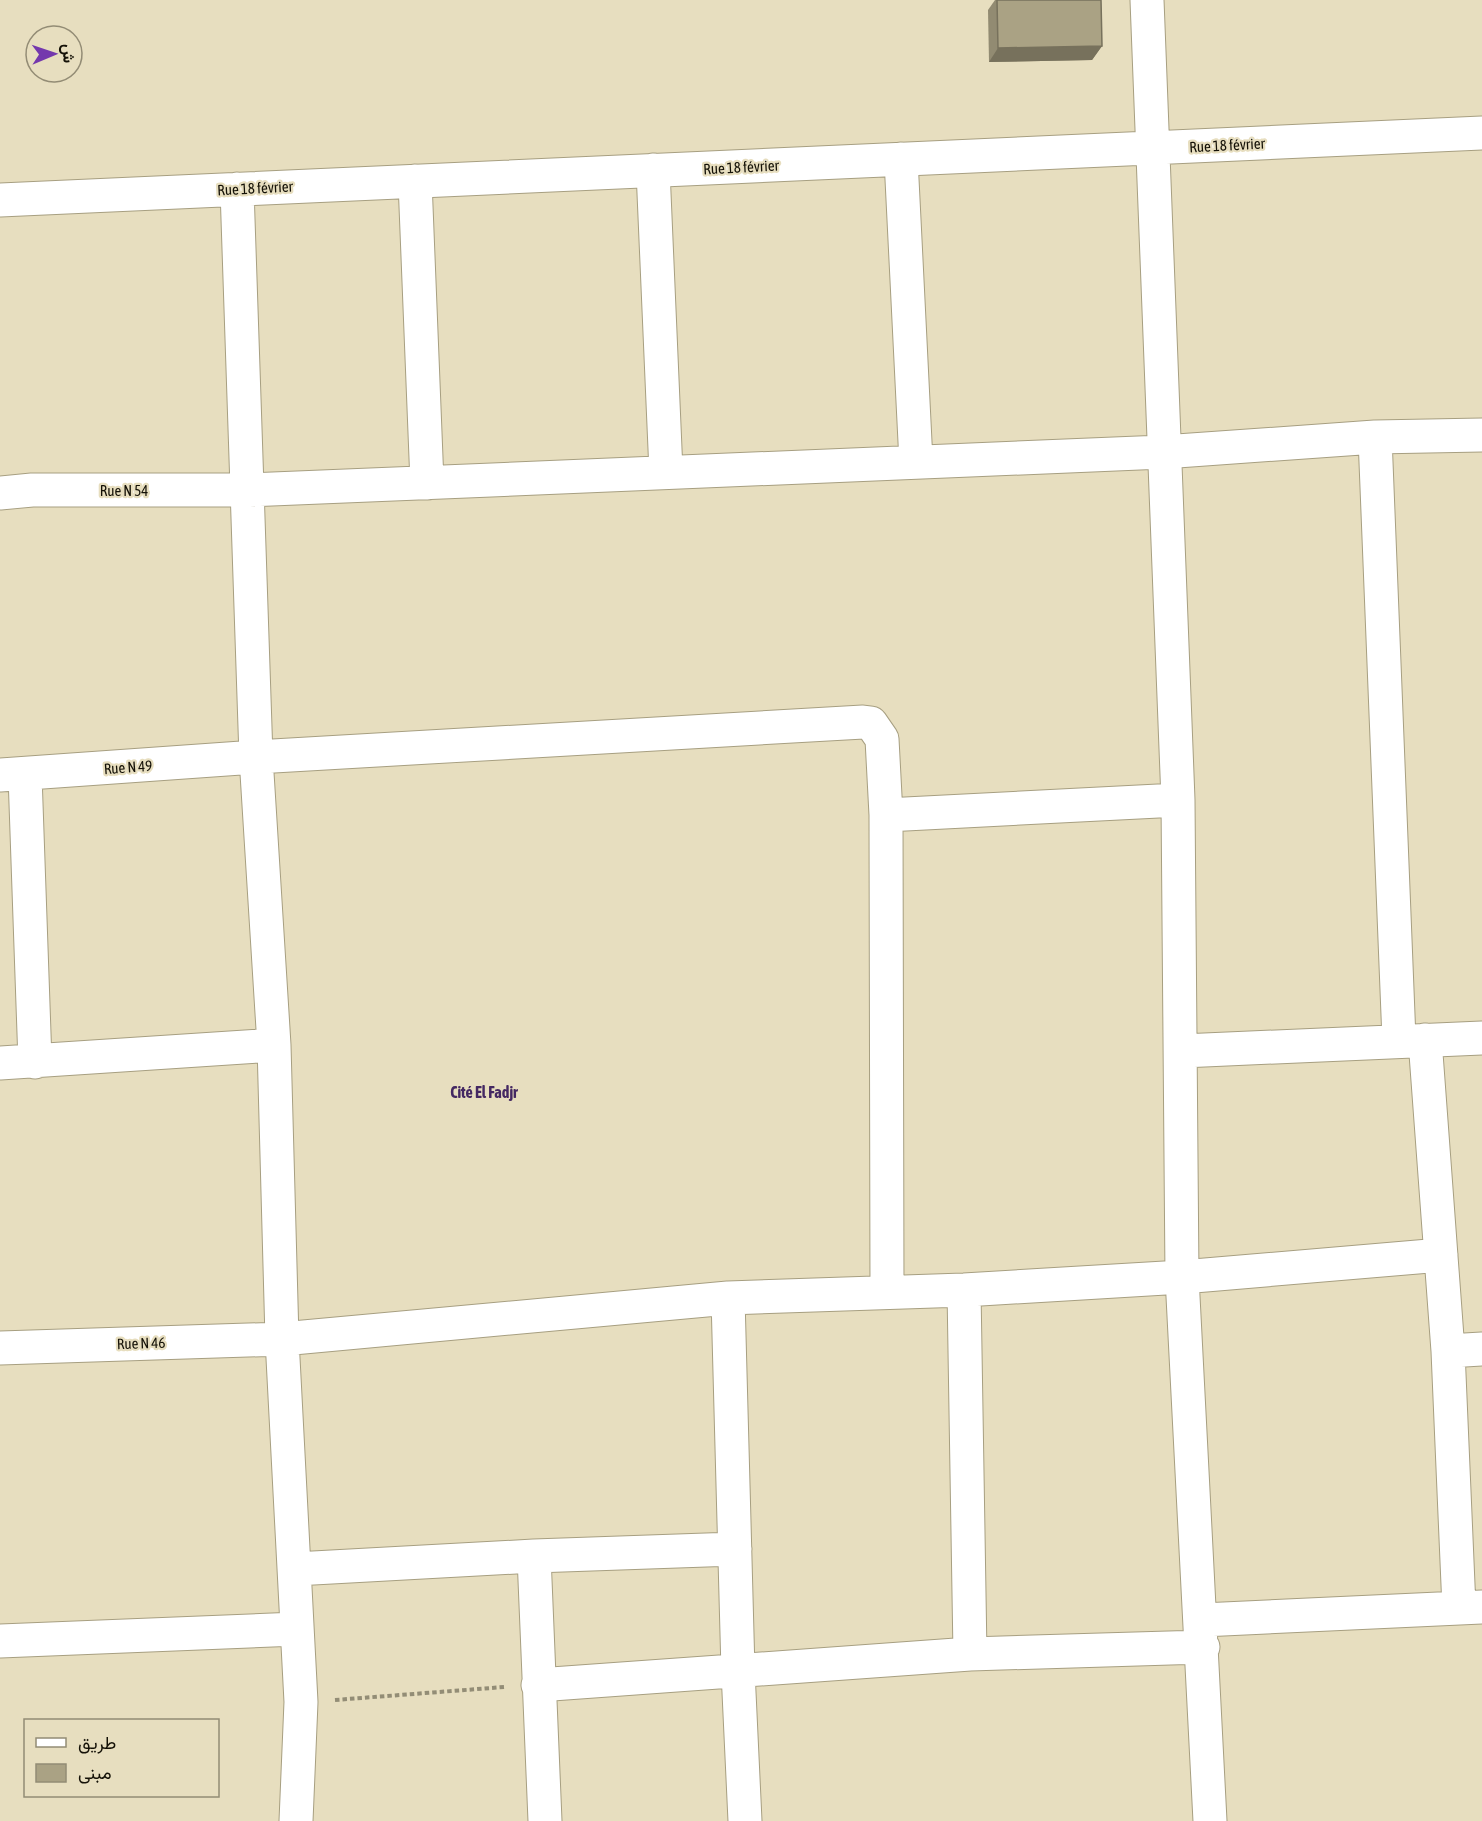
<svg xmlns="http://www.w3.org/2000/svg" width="1482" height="1821" viewBox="0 0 1482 1821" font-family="'Asap Condensed',Vazirmatn,sans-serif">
  <rect width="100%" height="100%" fill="#e7debf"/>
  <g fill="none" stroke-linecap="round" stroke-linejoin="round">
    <g stroke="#a79f81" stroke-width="35">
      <path id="minor" d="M1147,0l31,800 4,477 28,544
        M901,159l15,303
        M653,170l13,302
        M415,181l12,302
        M237,189l19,568 18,288 8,294 19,363 -5,119
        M0,200l1482,-67
        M1375,437l24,603
        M0,493l32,-3h217l914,-38 212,-15 107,-2
        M0,775l256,-18 607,-35 8,1 11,16 4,76 1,477
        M25,775l10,287
        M886,815l292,-15
        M1425,1040l23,311 11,257
        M1182,1051l300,-13
        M0,1063l274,-18
        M964,1290l6,364
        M728,1298l10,373 7,150
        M0,1348l282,-9 446,-41 236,-8 218,-13 259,-22
        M1448,1351l34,-2
        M295,1569l239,-13
        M1202,1620l280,-13
        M0,1641l297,-12
        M538,1685l432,-31 233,-7
        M545,1821l-11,-265 201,-7"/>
    </g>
    <path stroke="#938d76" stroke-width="4" stroke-dasharray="4.5 3" stroke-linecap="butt" d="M335,1700l169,-13"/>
    <use href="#minor" stroke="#fff" stroke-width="33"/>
  </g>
  <path fill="#928b72" d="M995,0h106l1,46 -10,14 -103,2 -1,-52z"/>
  <path fill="#77715c" d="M1102,46l-10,14 -103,2 9,-14z"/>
  <path fill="#aaa284" stroke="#77715c" stroke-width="1.5" d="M997,0h104l1,46 -104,2z"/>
  <g text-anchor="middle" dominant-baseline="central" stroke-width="4.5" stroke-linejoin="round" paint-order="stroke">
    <g font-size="15" fill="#141107" stroke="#e7debf">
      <text transform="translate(1227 145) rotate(-3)">Rue 18 février</text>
      <text transform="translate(741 167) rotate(-3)">Rue 18 février</text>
      <text transform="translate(255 188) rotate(-3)">Rue 18 février</text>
      <text x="124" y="490">Rue N 54</text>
      <text transform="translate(128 767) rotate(-4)">Rue N 49</text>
      <text transform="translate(141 1343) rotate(-2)">Rue N 46</text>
    </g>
    <g font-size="16" font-weight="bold" fill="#442862" stroke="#e7debf">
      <text x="484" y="1092">Cité El Fadjr</text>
    </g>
  </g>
  <rect x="24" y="1719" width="195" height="78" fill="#e7debf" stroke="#938c75" stroke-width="1.5"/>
  <rect x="36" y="1738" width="30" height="9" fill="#ffffff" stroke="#938c75" stroke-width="1.5"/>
  <text x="78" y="1749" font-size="18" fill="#141107">طريق</text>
  <rect x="36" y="1764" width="30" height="18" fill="#aaa284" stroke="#938c75" stroke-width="1.5"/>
  <text x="78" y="1779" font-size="18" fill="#141107">مبنى</text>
  <g transform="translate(54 54) rotate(88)"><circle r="28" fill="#e7debf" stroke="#938c75" stroke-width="1.5"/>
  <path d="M0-4.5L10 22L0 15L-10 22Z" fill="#7438ad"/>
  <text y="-9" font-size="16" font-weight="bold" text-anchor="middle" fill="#141107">ش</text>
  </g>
</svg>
